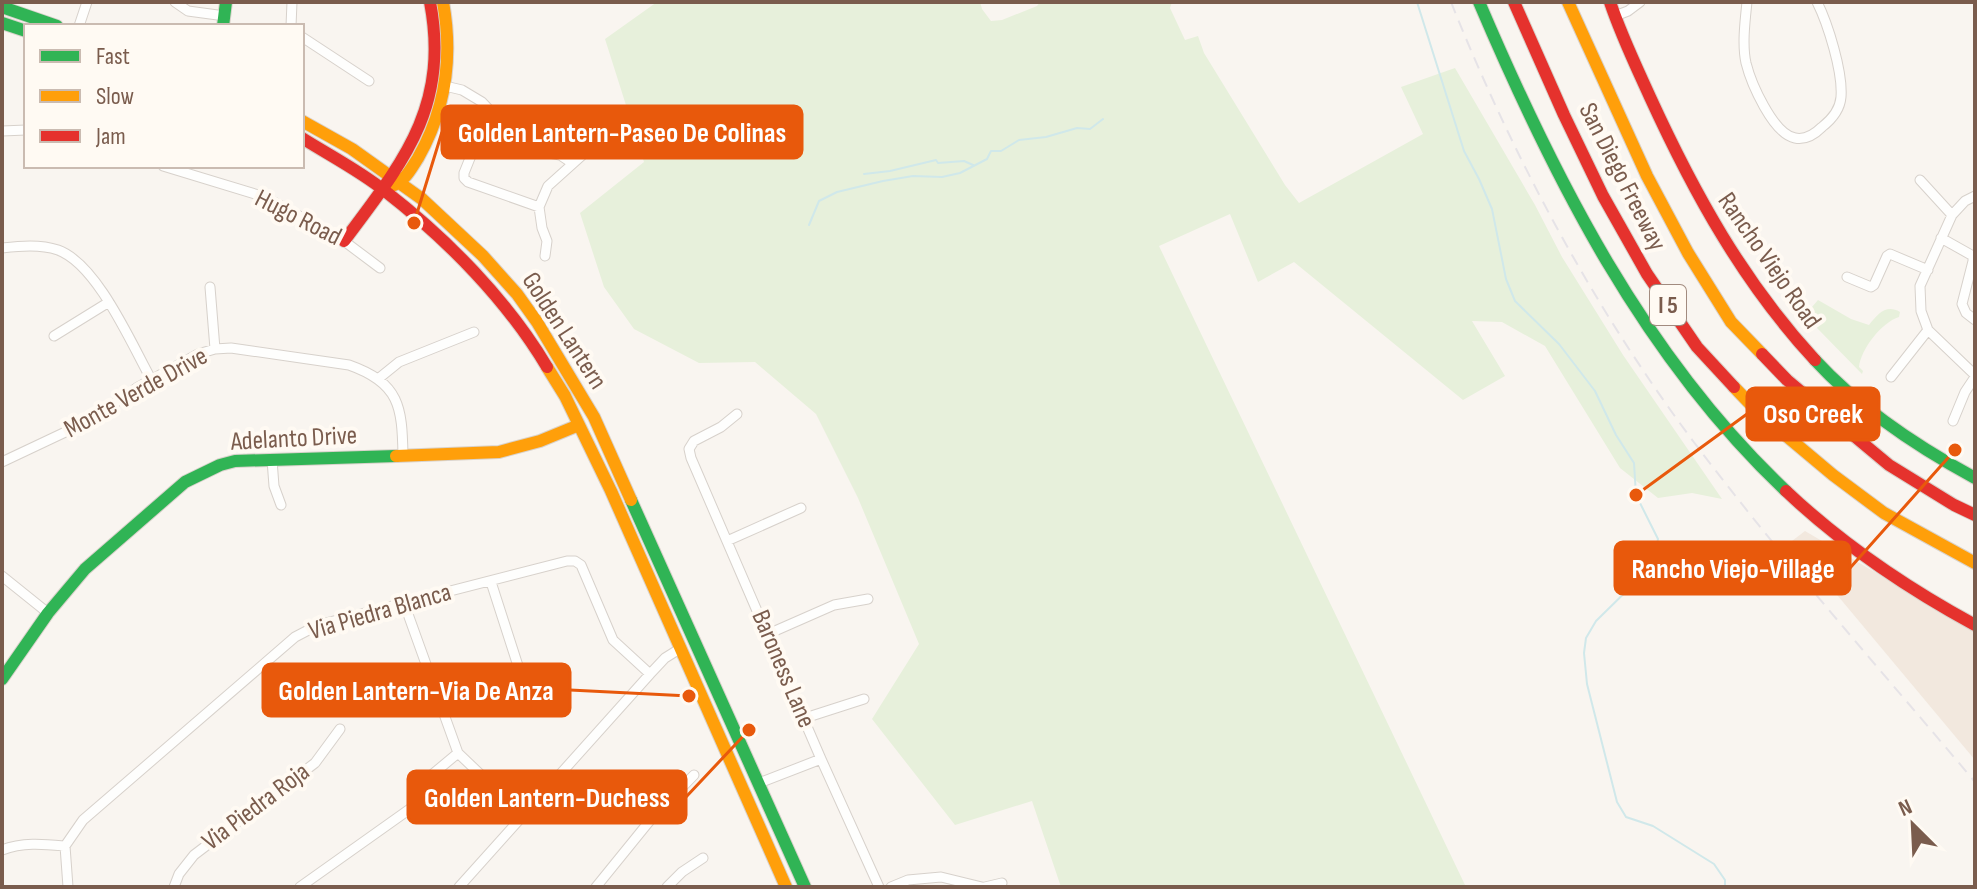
<svg xmlns="http://www.w3.org/2000/svg" width="1977" height="889" viewBox="0 0 1977 889" font-family="'Sofia Sans Condensed',sans-serif">
  <rect width="100%" height="100%" fill="#f9f5f0"/>
  <path fill="#f2e8de" d="M1805,531l170,100v129l-183,-219z"/>
  <path fill="#e7f0db" d="M657,2h323l2,7 9,12 11,-1 35,-14 3,-4h132l-2,6 15,32 13,-4 6,17 81,132 14,18 124,-69 -22,-47 54,-19 80,137 27,52 61,98 99,144 -30,-6 -34,5 -38,-30 -75,-122 -43,-24 -30,-1 33,55 -42,24 -169,-138 -36,20 -28,-68 -71,32 307,641h-405l-29,-86 -77,24 -83,-106 47,-75 -61,-146 -42,-84 -61,-52 -56,1 -65,-34 -30,-42 -24,-74 64,-51 -39,-123z
    M1818,300l33,19 18,6c9,-11 17,-21 31,-13l-1,5c-17,5 -38,32 -40,50l4,4 -1,3 -45,-46 -11,-14z"/>
  <g fill="none" stroke-linecap="round" stroke-linejoin="round">
    <path stroke="#d0e8ea" stroke-width="2" d="M1417,2l47,149 15,28 13,30 14,70 9,22 44,43 36,47 21,44 18,28 2,32 22,44 -5,26 -57,56 -10,17 -2,15 3,31 30,118 9,15 27,9 61,38 11,16v7
      M864,174l26,-3 46,-11 2,3 26,-2 9,4
      M809,225l10,-24 18,-9 46,-11 30,-5 29,1 18,-4 27,-14 4,-8h10l18,-11 27,-3 31,-9 13,1 13,-10"/>
    <g stroke="#d7d1cb" stroke-width="11">
      <path id="street" d="M175,2l13,9 37,5
        M1747,2c-2,19 -5,43 -1,61 5,20 27,71 49,75 10,2 20,-4 27,-11 9,-7 18,-18 19,-30 2,-25 -13,-73 -24,-95
        M1615,16l13,-5 12,-9
        M79,26l8,-24
        M291,26l1,-24
        M302,37l67,44
        M445,86l17,4 20,12 17,18 32,24 13,8 16,3 12,8
        M489,111l-25,62v5l4,4 71,25
        M2,131l24,-1
        M163,166l102,31 79,44 36,27
        M1920,180l32,35
        M1975,196l-10,5 -13,14 -32,71 1,25 7,19 47,45
        M1941,238l32,18v5l-11,43 4,9 9,7
        M2,248c18,-2 38,-4 56,2 39,14 73,93 93,129
        M545,256l2,-15 -5,-13 -3,-21 9,-21 59,-53
        M1847,277l24,10 3,-2 13,-29 3,-2 38,16
        M210,287l5,62
        M54,336l55,-34
        M1891,377l37,-47
        M378,379l21,-17 75,-30
        M737,414l-16,13 -27,14 -5,8 2,9 130,301 58,128
        M1953,421l12,-29 10,-15
        M272,460l2,26 7,19
        M2,462l74,-35 20,-11 42,-29 60,-33 17,-5 16,-1 118,17c51,18 53,42 54,90
        M727,541l74,-33
        M2,576l46,37
        M491,582l38,118
        M404,603l54,150 66,63
        M768,634l66,-29 34,-6
        M805,718l59,-19
        M759,783l62,-24
        M65,846l18,-26 212,-183 23,-12 249,-64h8l6,4 32,75 37,34
        M65,846l3,41
        M2,850c21,-8 41,-6 63,-4
        M174,887l5,-13 15,-19 121,-92 25,-34
        M300,887l114,-81 14,-28 30,-25
        M459,887l191,-213 15,-16 16,-10
        M596,887l56,-69 42,-43
        M667,887l15,-15 21,-14
        M891,887l17,-7 33,-3 41,10
        M985,887l17,-4"/>
    </g>
    <g stroke="#d9d2cb" stroke-width="14">
      <path id="fast" d="M1479,2c75,176 165,355 307,489
        M2,7l55,19
        M2,23l24,8
        M223,26l3,-24
        M1815,360c45,49 101,86 160,118
        M631,500l174,387
        M2,679l46,-66 37,-44 100,-87 35,-17 15,-4 161,-5"/>
    </g>
    <g stroke="#d9d2cb" stroke-width="14">
      <path id="slow" d="M1568,2l79,174 41,77 43,69 31,32
        M302,121l50,28 70,50 61,57 34,38 20,28 57,95 37,83
        M394,185c11,-4 18,-18 24,-27 28,-49 35,-101 25,-156
        M547,367l18,29 46,95 175,396
        M1734,387l24,25 75,63 51,38 91,50
        M396,456l103,-4 41,-11 39,-16"/>
    </g>
    <g stroke="#d9d2cb" stroke-width="14">
      <path id="jam" d="M1514,2l50,113 39,81 44,78 50,73 37,40
        M1610,2c11,33 26,64 40,95 44,96 93,185 165,263
        M302,138c27,17 58,33 83,53 62,48 122,109 162,176
        M344,241c59,-79 106,-134 86,-239
        M1762,354l25,26 102,85 65,40 21,10
        M1786,491c56,53 121,97 189,134"/>
    </g>
    <use href="#street" stroke="#fefefd" stroke-width="9"/>
    <use href="#fast" stroke="#30b455" stroke-width="12"/>
    <use href="#slow" stroke="#ff9f0a" stroke-width="12"/>
    <use href="#jam" stroke="#e5322d" stroke-width="12"/>
    <path stroke="#e6e3e7" stroke-width="2" stroke-dasharray="12 8" stroke-linecap="butt" d="M1451,2c62,155 142,305 242,439 89,118 187,228 282,341"/>
  </g>
  <g text-anchor="middle" dominant-baseline="central" stroke-width="8" stroke-linejoin="round" paint-order="stroke">
    <rect fill="#fffaf3" stroke="#a28b7f" stroke-width="2" x="1650" y="285" width="36" height="40" rx="6"/>
    <g font-size="24" font-weight="bold" fill="#7a5c4d">
      <text x="1668" y="305">I 5</text>
    </g>
    <g font-size="26" fill="#7a5c4d" stroke="#fffaf3">
      <text transform="translate(1622 177) rotate(63)">San Diego Freeway</text>
      <text transform="translate(298 218) rotate(27)">Hugo Road</text>
      <text transform="translate(1769 261) rotate(55)">Rancho Viejo Road</text>
      <text transform="translate(564 331) rotate(57)">Golden Lantern</text>
      <text transform="translate(136 393) rotate(-29)">Monte Verde Drive</text>
      <text transform="translate(294 439) rotate(-3)">Adelanto Drive</text>
      <text transform="translate(380 612) rotate(-16)">Via Piedra Blanca</text>
      <text transform="translate(783 669) rotate(67)">Baroness Lane</text>
      <text transform="translate(256 807) rotate(-37)">Via Piedra Roja</text>
    </g>
  </g>
  <path fill="none" stroke="#e8590c" stroke-width="3" d="M414 223L442 132M1636 495L1747 414M1955 450L1850 568M689 696L570 690M749 730L686 797"/>
  <g fill="#e8590c" stroke="#fffaf3" stroke-width="3">
    <circle cx="414" cy="223" r="8"/>
    <circle cx="1636" cy="495" r="8"/>
    <circle cx="1955" cy="450" r="8"/>
    <circle cx="689" cy="696" r="8"/>
    <circle cx="749" cy="730" r="8"/>
  </g>
  <g fill="#e8590c" stroke="#e8590c" stroke-width="3">
    <rect x="442" y="106" width="360" height="52" rx="8"/>
    <rect x="1747" y="388" width="132" height="52" rx="8"/>
    <rect x="1615" y="542" width="235" height="52" rx="8"/>
    <rect x="263" y="664" width="307" height="52" rx="8"/>
    <rect x="408" y="771" width="278" height="52" rx="8"/>
  </g>
  <g font-size="28" text-anchor="middle" font-weight="bold" fill="#fff">
    <text x="622" y="142">Golden Lantern-Paseo De Colinas</text>
    <text x="1813" y="423">Oso Creek</text>
    <text x="1733" y="578">Rancho Viejo-Village</text>
    <text x="416" y="700">Golden Lantern-Via De Anza</text>
    <text x="547" y="807">Golden Lantern-Duchess</text>
  </g>
  <rect width="1977" height="889" fill="none" stroke="#7a5c4d" stroke-width="8"/>
  <rect x="24" y="24" width="280" height="144" fill="#fffaf3" stroke="#cabbb1" stroke-width="2"/>
  <rect x="40" y="50" width="40" height="12" fill="#30b455" stroke="#cabbb1" stroke-width="2"/>
  <text x="96" y="64" font-size="24" fill="#7a5c4d">Fast</text>
  <rect x="40" y="90" width="40" height="12" fill="#ff9f0a" stroke="#cabbb1" stroke-width="2"/>
  <text x="96" y="104" font-size="24" fill="#7a5c4d">Slow</text>
  <rect x="40" y="130" width="40" height="12" fill="#e5322d" stroke="#cabbb1" stroke-width="2"/>
  <text x="96" y="144" font-size="24" fill="#7a5c4d">Jam</text>
  <g transform="translate(1913 825) rotate(336)" stroke="#fffaf3" stroke-width="6" paint-order="stroke">
  <path d="M0-6L14 30L0 20L-14 30Z" fill="#7a5c4d"/>
  <text y="-12" font-size="22" font-weight="bold" text-anchor="middle" fill="#7a5c4d">N</text>
  </g>
</svg>
